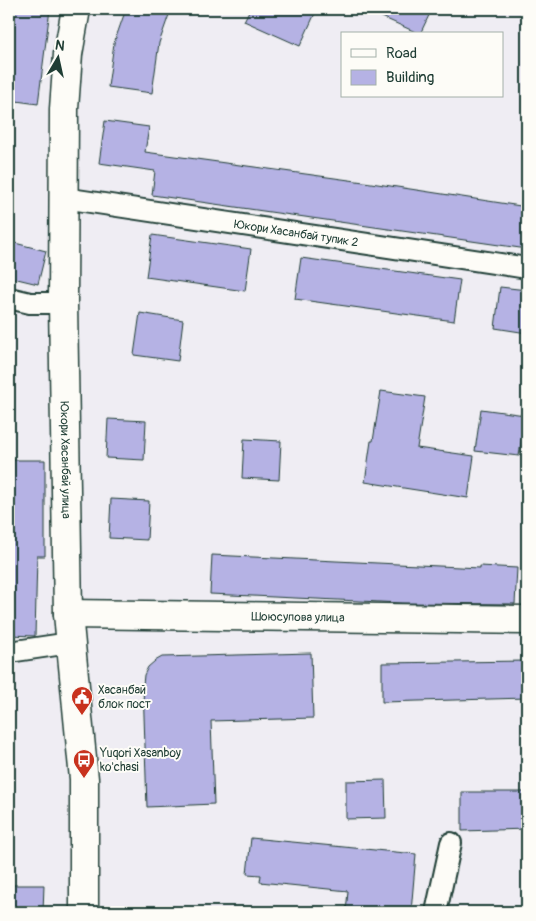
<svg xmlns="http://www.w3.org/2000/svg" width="536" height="921" viewBox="0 0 536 921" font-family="Pangolin,sans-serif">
  <rect width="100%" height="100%" fill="#efedf3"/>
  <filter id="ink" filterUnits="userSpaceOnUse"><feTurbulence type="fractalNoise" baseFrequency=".02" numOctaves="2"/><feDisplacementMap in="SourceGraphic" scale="10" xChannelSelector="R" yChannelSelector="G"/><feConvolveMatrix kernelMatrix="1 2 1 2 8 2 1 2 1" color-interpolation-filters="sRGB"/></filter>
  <g filter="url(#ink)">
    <path fill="#b5b2e4" stroke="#1f3d34" d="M9,9h41l-12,95 -29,-4z
      M126,9h45l-12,34 -7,50 -44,-6 6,-44z
      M250,9h67l-17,37 -56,-25z
      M364,9h68l-12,25z
      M105,121l44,6 -4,25 226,31 156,24v42l-375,-54 3,-24 -56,-8z
      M152,235l99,14 -6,42 -99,-14z
      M11,242l35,9 -8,33 -29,-7v-24z
      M301,258l159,22 -6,41 -159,-22z
      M500,287l27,3v43l-32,-5z
      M140,313l43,7 -5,41 -44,-6z
      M381,391l44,6 -8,51 57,8 -6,42 -103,-16 6,-41h2z
      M481,409l44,6 -6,41 -44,-5z
      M108,419l38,2 -2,39 -38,-2z
      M244,439l37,2 -2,39 -37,-2z
      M9,460h36v96h-8l-2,80 -26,-1z
      M111,499l38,2 -2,39 -38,-2z
      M212,555l268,13v-2l37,2 -2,36 -113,-1 -192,-9z
      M311,653l2,65 -102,3 3,83 -67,3 -4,-122 1,-10 4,-8 7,-6 7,-4z
      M527,661v37l-145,4v-39z
      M385,780l1,38 -40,1v-38z
      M462,792h65v37l-65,2z
      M251,838l165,16 -5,58h-65l2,-21 -88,-9 1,-7 -14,-1z
      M9,885h35l-1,27h-34z"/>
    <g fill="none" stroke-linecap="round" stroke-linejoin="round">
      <g stroke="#1f3d34" stroke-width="24">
        <g id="street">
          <path id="s1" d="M64,198l463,70"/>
          <path d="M9,298l21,5h33"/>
          <path d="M9,652l61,-9"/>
          <path d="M436,912l15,-69"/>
        </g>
      </g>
      <g stroke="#1f3d34" stroke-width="31">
        <g id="secondary">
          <path id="s2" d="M76,9l-8,45 -4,55 -1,194 5,311 16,165v133"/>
          <path id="s3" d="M68,614l459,6"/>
        </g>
      </g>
      <use href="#street" stroke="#fdfcf7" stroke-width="20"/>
      <use href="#secondary" stroke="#fdfcf7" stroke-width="28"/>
    </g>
  </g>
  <defs>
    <g id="civic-pin" transform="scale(1.125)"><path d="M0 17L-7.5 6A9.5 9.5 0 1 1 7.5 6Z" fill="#c8321e" stroke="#fdfcf7"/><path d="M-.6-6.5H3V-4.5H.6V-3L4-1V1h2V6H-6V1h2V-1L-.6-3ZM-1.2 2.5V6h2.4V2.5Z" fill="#fff"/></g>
    <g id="bus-pin" transform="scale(1.125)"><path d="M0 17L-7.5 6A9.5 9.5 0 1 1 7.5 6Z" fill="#c8321e" stroke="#fdfcf7"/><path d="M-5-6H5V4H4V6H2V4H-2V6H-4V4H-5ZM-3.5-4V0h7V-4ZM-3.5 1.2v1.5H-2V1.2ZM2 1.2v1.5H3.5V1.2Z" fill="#fff"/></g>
  </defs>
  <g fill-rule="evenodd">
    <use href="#civic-pin" x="82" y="697"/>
    <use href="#bus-pin" x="84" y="760"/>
  </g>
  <g text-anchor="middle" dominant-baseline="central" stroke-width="4" stroke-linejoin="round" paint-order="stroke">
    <g font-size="12" fill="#1f3d34" stroke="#fdfcf7">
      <text stroke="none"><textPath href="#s1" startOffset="235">Юкори Хасанбай тупик 2</textPath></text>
      <text stroke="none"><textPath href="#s2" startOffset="452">Юкори Хасанбай улица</textPath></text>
      <text stroke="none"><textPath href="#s3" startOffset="230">Шоюсупова улица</textPath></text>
    </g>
    <g font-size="12" fill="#1f3d34" stroke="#fdfcf7" text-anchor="start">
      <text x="98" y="690">Хасанбай<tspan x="98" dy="14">блок пост</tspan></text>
      <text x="100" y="753">Yuqori Xasanboy<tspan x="100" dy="14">ko'chasi</tspan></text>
    </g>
  </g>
  <rect width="536" height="921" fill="none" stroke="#fdfcf7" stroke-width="30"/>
  <rect x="15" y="15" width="506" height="891" fill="none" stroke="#1f3d34" stroke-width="2" filter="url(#ink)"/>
  <rect x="341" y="32" width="162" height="65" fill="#fdfcf7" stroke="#a4b0a9"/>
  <rect x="351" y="49" width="25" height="8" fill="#fdfcf7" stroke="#a4b0a9"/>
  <text x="386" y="58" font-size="15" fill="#1f3d34">Road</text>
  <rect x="351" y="70" width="25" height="15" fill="#b5b2e4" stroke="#a4b0a9"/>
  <text x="386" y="82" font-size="15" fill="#1f3d34">Building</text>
  <g transform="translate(58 58) rotate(9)" stroke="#fdfcf7" stroke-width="4" paint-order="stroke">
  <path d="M0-4L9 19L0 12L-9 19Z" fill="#1f3d34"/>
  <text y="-8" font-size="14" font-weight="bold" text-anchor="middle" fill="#1f3d34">N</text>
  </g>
</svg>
